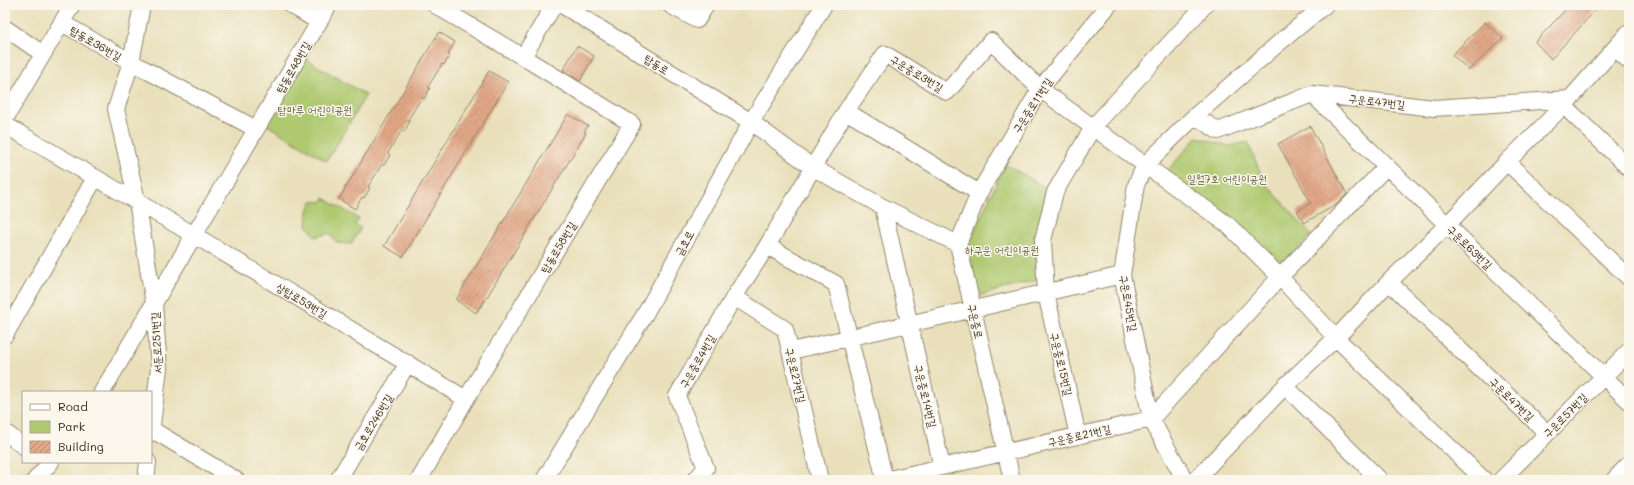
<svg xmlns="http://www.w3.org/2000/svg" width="1634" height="485" viewBox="0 0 1634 485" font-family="Mali,'Poor Story',sans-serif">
  <defs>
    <pattern id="building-hatch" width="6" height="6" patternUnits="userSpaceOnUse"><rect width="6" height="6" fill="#e2a887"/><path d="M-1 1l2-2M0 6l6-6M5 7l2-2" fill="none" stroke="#b8896e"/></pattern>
  </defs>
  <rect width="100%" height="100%" fill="#fbf7ec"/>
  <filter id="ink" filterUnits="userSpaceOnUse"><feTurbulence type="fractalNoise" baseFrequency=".025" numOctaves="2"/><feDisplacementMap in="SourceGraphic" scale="8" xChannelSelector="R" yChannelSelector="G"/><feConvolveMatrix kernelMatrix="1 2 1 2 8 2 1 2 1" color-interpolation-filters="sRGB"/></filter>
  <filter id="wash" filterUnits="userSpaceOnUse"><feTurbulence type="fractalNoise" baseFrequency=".012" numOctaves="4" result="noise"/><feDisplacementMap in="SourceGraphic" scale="16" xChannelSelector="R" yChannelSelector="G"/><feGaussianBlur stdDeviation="0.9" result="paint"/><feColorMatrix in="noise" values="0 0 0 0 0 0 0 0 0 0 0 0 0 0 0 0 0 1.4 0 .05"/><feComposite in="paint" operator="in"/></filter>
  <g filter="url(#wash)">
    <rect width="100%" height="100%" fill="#e9e0bb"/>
    <path fill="#aec96f" stroke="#747a46" d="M304,58l62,37 -39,66 -62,-37z
      M1197,137l31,9 20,-4 15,38 48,55 -31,34 -113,-98z
      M1005,164l45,26 -16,49 4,41 -60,16 -10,-51z
      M324,198l35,21 -4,6 6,3 -10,16 -14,-1 -8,-10 -13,4 -9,-12 1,-14 4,-10 10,1z"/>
    <g id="blocks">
      <path fill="url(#building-hatch)" d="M1570,5h30l-49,54 -16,-17z
        M1485,22l18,16 -34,32 -17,-15z
        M439,32l16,10 -7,12 2,1 -6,10 -2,-1 -14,23 2,1 -6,11 -2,-2 -14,23 2,1 -6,11 -2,-2 -14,23 2,2 -6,10 -2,-1 -14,23 2,1 -6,10 -2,-1 -7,12 -16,-10z
        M577,46l17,10 -14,25 -17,-11z
        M489,71l19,11 -105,175 -19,-11z
        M568,114l20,12 -4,6 2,1 -96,159 -9,15 -1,-1 -4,7 -20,-13z
        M1310,126l37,68 -11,11 -32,18 -7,-12 14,-8 -33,-59z"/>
    </g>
  </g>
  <g filter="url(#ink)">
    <use href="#blocks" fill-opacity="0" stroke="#92856c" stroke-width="1"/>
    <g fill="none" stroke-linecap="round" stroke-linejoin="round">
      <g stroke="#92856c" stroke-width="18">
        <path id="minor" d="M142,5l-11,57 -15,47 21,92 17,103 5,64 -8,65
          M291,5l28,17
          M435,5l88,52
          M562,5l189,117 61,45 71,40 75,37 54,236
          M670,5l27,15 9,-15
          M62,23l69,39 125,67
          M5,28l38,26
          M1615,48l14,13
          M1312,94l317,307
          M1563,105l66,63
          M846,111l133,82
          M1195,116l23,15 94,-37 122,14 136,-9
          M5,119l67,-114
          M5,125l189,110 272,164
          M1507,162l122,116
          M883,207l59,260
          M958,244l21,-51 61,-104 69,-84
          M767,246l69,38 49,196
          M1389,282l158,151
          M734,297l51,32 35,151
          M5,335l90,-157
          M791,351l331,-76
          M1285,386l95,94
          M102,392l227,-387
          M151,429l85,51
          M5,432l18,14
          M1078,436l-32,-143 -3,-53 12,-48 38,-65 112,-122
          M35,480l16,-18
          M146,480l2,-18
          M338,480l70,-117
          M419,480l47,-81 166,-275 -109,-67 31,-52
          M544,480l101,-166 106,-192 73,-117
          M695,480l11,-12 -29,-72 57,-99 33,-51 79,-135 39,-57 62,38 44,-51 49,48 188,136 52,52 56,61 148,142
          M885,480l266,-61 129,-142 107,-111
          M1185,480l-34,-61 -29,-144 14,-90 9,-20 50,-49 85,-74 45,-37
          M1195,480l90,-94 51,-48 53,-56 58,-57 60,-63 63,-63 59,-67
          M1501,480l128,-129
          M1614,480l15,-16"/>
      </g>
      <use href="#minor" stroke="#fff" stroke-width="16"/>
    </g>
  </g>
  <g text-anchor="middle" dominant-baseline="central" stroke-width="3" stroke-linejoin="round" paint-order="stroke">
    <g font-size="11" fill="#3b2a1e" stroke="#fbf7ec">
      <text transform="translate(96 43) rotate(30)">탑동로36번길</text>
      <text transform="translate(657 64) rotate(32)">탑동로</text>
      <text transform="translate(293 67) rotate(-60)">탑동로48번길</text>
      <text transform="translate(917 73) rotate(31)">구운중로3번길</text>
      <text transform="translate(1377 101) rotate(7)">구운로47번길</text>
      <text transform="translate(1032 105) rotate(-57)">구운중로11번길</text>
      <text transform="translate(684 243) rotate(-61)">금호로</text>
      <text transform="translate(558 247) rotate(-59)">탑동로58번길</text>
      <text transform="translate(1470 247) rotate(44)">구운로63번길</text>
      <text transform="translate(302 300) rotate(31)">상탑로53번길</text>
      <text transform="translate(1129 303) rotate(80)">구운로45번길</text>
      <text transform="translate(976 321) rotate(77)">구운중로</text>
      <text transform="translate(156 343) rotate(-93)">서둔로251번길</text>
      <text transform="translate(697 361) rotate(-60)">구운중로4번길</text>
      <text transform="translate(1062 364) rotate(77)">구운중로15번길</text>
      <text transform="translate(796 375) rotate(77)">구운로27번길</text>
      <text transform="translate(926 396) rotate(77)">구운중로14번길</text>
      <text transform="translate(1512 399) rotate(44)">구운로47번길</text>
      <text transform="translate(1565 415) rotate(-45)">구운로57번길</text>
      <text transform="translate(373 422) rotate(-59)">금호로246번길</text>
      <text transform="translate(1079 435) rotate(-13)">구운중로21번길</text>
    </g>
    <g font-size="11" fill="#5e5a36" stroke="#fbf7ec">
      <text x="315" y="109">탑마루 어린이공원</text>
      <text x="1227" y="178">일월7호 어린이공원</text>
      <text x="1002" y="249">하구운 어린이공원</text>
    </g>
  </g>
  <rect width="1634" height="485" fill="none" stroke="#fbf7ec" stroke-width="20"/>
  <rect x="22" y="391" width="130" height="72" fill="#fbf7ec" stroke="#aea59a"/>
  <rect x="30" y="404" width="20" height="6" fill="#ffffff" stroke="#aea59a"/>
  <text x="58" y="411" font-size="12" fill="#3b2a1e">Road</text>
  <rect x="30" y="421" width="20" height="12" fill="#aec96f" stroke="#aea59a"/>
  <text x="58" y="431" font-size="12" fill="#3b2a1e">Park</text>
  <rect x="30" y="441" width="20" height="12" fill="url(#building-hatch)" stroke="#aea59a"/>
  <text x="58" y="451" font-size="12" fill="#3b2a1e">Building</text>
</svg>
